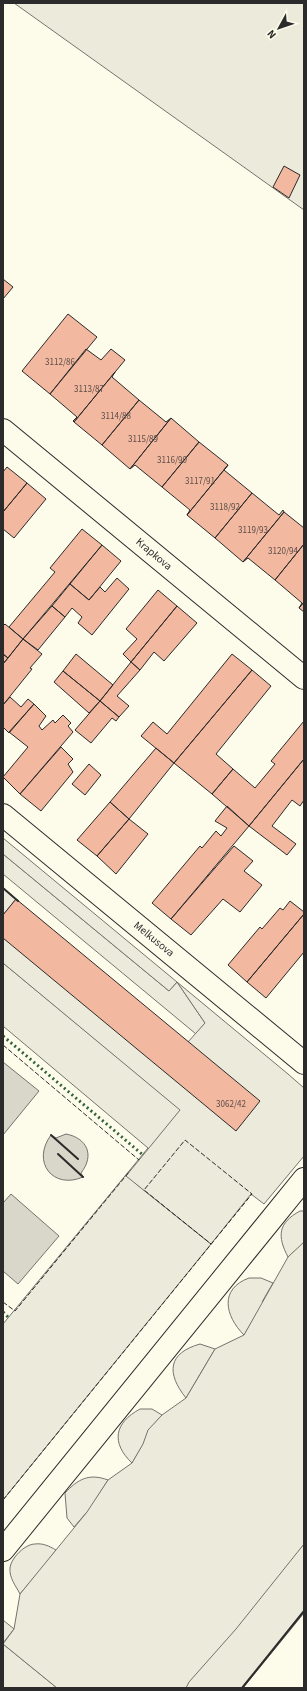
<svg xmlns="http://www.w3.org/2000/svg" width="307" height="1691" viewBox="0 0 307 1691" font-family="'Source Sans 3',sans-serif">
  <rect width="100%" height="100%" fill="#fdfbea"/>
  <path fill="#ecebdb" stroke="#74746e" d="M14,3h290v207z
    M3,854l166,137 8,-9 28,41 -9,11 -193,-160z
    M3,963l178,147 -32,39 -14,34 76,61 -208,256v-176l145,-176 -145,-122z
    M300,1211h4v32l-16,14c-11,-21 -10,-34 12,-46z
    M249,1278h12l12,5 -11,19 42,34 -48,-21 -12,20c-19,-19 -25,-46 5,-57z
    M200,1344l15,5 -29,49c-20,-25 -18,-45 14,-54z
    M140,1409h12l10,6 -13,15 149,121 6,-7v69l-61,75h-70l-137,-113 -16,19c-4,-8 -11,-16 -10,-26 1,-10 15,-24 25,-24 8,-1 14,2 21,6l-12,16 144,116 47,-53 -148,-117 -13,15 -7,-9 -2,-25c13,-14 24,-20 43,-13l-12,19 147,118 -100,-172 -11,18c-21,-20 -18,-40 8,-54z
    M3,1620l11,9 -11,14z
    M3,1644l54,44h-54z"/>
  <path fill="#eceadb" stroke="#74746e" d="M3,838l174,144 111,92 16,14v68l-40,48 -13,-10 -40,50 -85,-68 54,-66 -177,-147v-25l185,104 17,-19 -28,-41 -8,9 -166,-137z
    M3,888l13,11 -13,16z
    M304,1242v302l-68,85 -47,53 -3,6h-129l-54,-44 11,-15 6,-35 67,-82 21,-32 24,-17 11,-19 5,-14 14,-15 24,-17 29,-49 29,-14 44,-78z"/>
  <path fill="#d8d7c9" stroke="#74746e" d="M3,1062l36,29 -36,44z
    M66,1134c21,4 29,21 15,39l2,4c-30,13 -52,-15 -32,-42l5,3z
    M11,1194l48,42 -41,48 -15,-13v-68z"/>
  <path fill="#f2b8a0" stroke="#2b2b2b" d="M284,166l16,9 -11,23 -16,-11z
    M3,279l10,8 -10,12z
    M68,314l29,23 -47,57 -28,-23z
    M86,349l15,11 10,-11 14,11 -51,62 -1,-1 4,-4 -27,-23z
    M115,372l-3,5 27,23 -37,45 -28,-23z
    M139,400l27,22 5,-4 -41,51 -28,-24z
    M171,418l28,24 -37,45 -27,-22 -5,4z
    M199,442l29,23 -41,50 3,-5 -28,-23z
    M228,465l-4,5 28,23 -37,45 -28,-23z
    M7,467l20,16 -24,29v-40z
    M27,483l19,16 -32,39 -11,-9v-17z
    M252,493l27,22 4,-5 1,2 -41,50 -28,-24z
    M284,512l20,16v16l-29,36 -27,-22 -5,4z
    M82,529l20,16 -79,94 -14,-12 46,-55 -5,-4z
    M304,544v58l-5,6 3,-5 -27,-23z
    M102,545l19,16 -32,39 -19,-16z
    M117,578l12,11 -37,46 -14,-12 4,-6 -10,-9 -7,9 -13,-11 18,-22 19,16 11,-13 5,5z
    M158,590l19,16 -46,56 -8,-8 14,-15 -11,-10z
    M304,602v10l-5,-4z
    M52,606l13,11 -27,33 -15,-11z
    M177,606l20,17 -33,38 -10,-9 -14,18 -9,-8z
    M5,624l18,15 -15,19 -5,-4v-28z
    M23,639l19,15 -12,14 2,1 -29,36v-41z
    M3,654l5,4 -5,6z
    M76,654l37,31 -13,16 -37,-30z
    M232,654l20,16 -78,93 -33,-27 12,-14 14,12z
    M131,662l9,8 -23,26 12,10 -10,11 -19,-16z
    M252,670l19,16 -55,68 17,15 -21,25 -38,-31z
    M63,671l37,30 -11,12 -35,-31z
    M10,697l11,10 7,-8 6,5 -25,29 -6,-6v-22z
    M100,701l19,16 -3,4 -4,-3 -21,25 -16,-13z
    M34,704l12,12 -7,10 3,4 11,-10 2,3 8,-8 8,8 -3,3 5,6 -53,62 -17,-17 25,-30 -19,-15z
    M304,721v38l-55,67 -37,-32 21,-25 22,19 20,-24 -4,-3z
    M61,747l12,12 -5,5 5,8 -32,39 -21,-17z
    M156,748l18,15 -45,56 -19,-17z
    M304,759v41l-4,6 -8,-6 -20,26 24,18 -9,11 -38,-29z
    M89,764l12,11 -16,20 -13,-11z
    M110,802l19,17 -32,37 -20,-16z
    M227,806l22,20 -78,93 -19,-16 48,-57 2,2 14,-17 5,5 6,-8 -12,-7z
    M129,819l19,15 -32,40 -19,-18z
    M234,846l19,15 -9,10 18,14 -22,27 -17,-13 -32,36 -20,-16z
    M16,899l244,202 -24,30 -233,-193v-23z
    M290,901l14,11v2l-57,68 -19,-17 32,-38 2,2 18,-21 3,2z
    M304,914v38l-38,46 -19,-16z"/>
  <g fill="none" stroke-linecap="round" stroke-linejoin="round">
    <g stroke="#2b2b2b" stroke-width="24">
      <path id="minor" d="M3,430l301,248
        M3,815l301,248
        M3,1550l301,-371"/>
    </g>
    <use href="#minor" stroke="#fdfbea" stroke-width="22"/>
    <path stroke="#34623c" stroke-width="3" stroke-dasharray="2 3" stroke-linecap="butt" d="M3,1036l140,119
      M3,1312l6,6"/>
    <path stroke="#2b2b2b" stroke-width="1" stroke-dasharray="5 2" stroke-linecap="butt" d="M3,1045l136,115
      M3,1302l12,9 114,-139
      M3,1500l249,-306 -67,-54 -41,50 67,54"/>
    <path stroke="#2b2b2b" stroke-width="2" d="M3,888l15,13
      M51,1135l27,24
      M58,1154l25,23
      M242,1688l62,-77"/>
  </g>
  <g text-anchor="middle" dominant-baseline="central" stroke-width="3" stroke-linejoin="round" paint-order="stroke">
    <g font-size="9" fill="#5d4e48">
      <text x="60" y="362">3112/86</text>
      <text x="89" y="389">3113/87</text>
      <text x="116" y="416">3114/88</text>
      <text x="143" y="439">3115/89</text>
      <text x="172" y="460">3116/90</text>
      <text x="200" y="481">3117/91</text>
      <text x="225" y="507">3118/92</text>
      <text x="253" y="530">3119/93</text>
      <text x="283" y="551">3120/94</text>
      <text x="231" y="1104">3062/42</text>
    </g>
    <g font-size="11" fill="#2b2b2b" stroke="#fdfbea">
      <text transform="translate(154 554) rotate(40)">Krapkova</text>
      <text transform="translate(154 939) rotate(39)">Melkusova</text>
    </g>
  </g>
  <rect width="307" height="1691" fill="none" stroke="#2b2b2b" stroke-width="8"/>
  <g transform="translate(279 28) rotate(230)" stroke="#fdfbea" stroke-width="3" paint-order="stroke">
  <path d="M0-3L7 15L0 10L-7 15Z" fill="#2b2b2b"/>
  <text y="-6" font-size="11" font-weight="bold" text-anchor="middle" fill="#2b2b2b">N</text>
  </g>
</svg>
